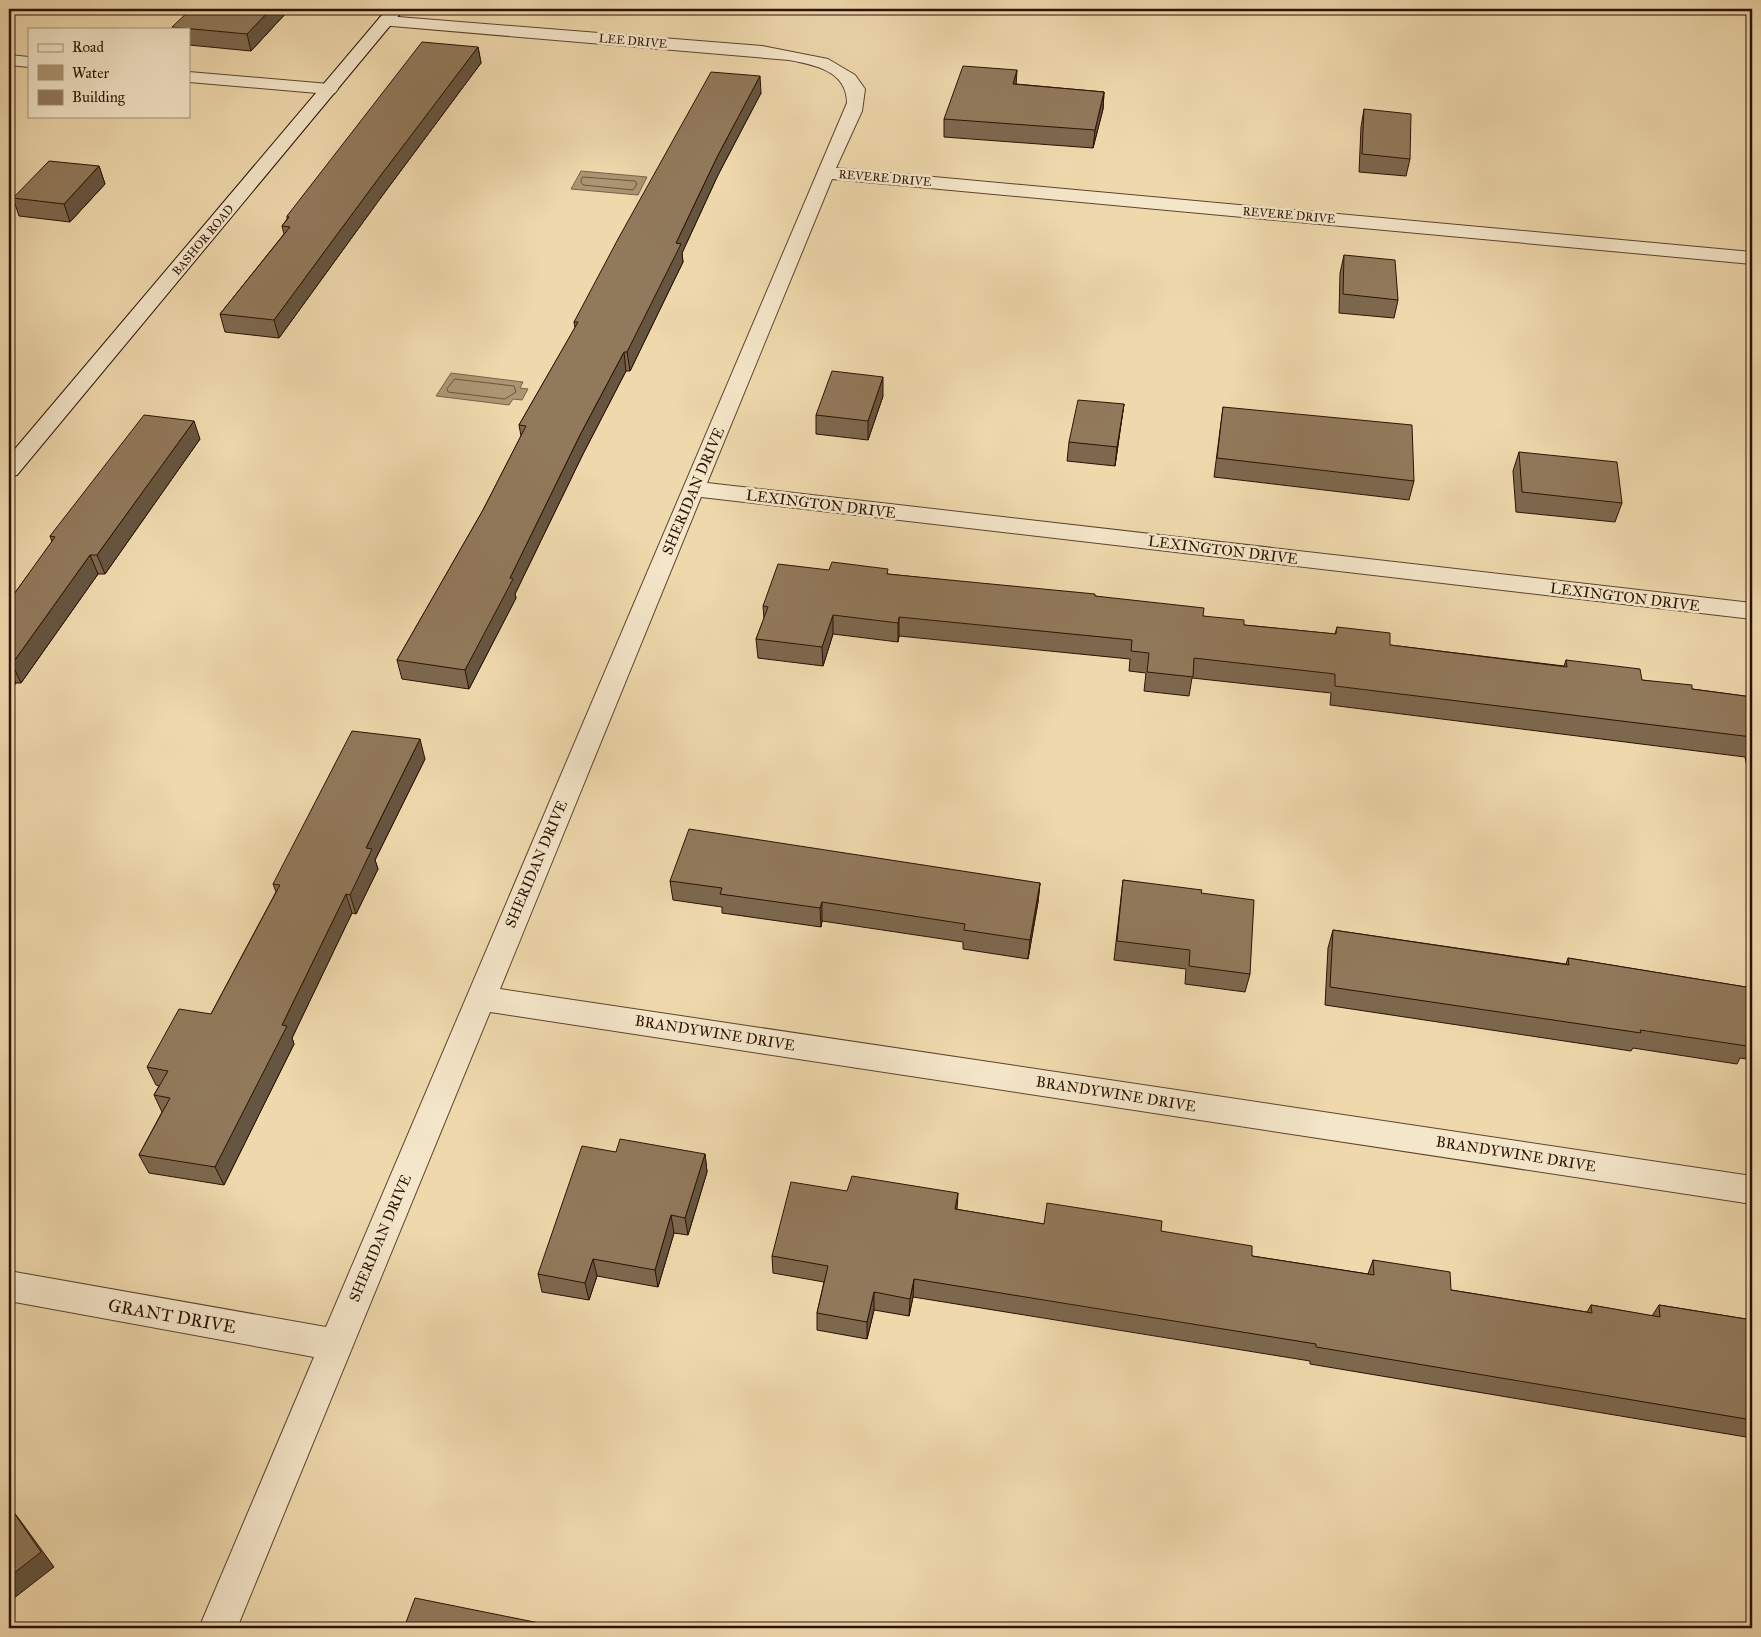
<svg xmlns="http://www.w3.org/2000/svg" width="1761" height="1637" viewBox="0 0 1761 1637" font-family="'IM FELL Great Primer',serif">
  <rect width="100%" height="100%" fill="#eed8ac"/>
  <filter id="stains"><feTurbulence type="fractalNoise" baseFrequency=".004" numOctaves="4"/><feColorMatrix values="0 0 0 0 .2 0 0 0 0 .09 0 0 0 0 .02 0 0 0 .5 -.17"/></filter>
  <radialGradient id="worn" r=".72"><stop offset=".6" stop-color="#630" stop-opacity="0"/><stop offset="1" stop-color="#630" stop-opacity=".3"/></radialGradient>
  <path fill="#ac9573" stroke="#796146" d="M581,171l66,6 -9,18 -67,-6z
    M451,373l72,9 -3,6 8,1 -6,11 -9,-1 -4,6 -73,-9z"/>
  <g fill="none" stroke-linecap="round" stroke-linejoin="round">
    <path stroke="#6c543b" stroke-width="1" d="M583,177l52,4 2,3 -4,6 -50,-5 -2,-3z
      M455,379l59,7 2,6 -11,7 -57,-7 -1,-3z"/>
    <g stroke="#5c442d" stroke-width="2">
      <path id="street" d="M386,16l376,30 66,13 27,16 10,14 -3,22 -26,57 916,84v12l-920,-85 -125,304 1045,120v16l-1051,-122 -201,492 1252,187v28l-1262,-192 -253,616h-38l115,-271 -305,-56v-30l317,56 521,-1224c0,-32 -32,-38 -58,-43l-409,-35 -2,-4 2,-4z
        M9,55l20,2v10l-20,-2z
        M189,72l140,12 6,1 3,4 -3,4 -6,1 -140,-12z"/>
    </g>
    <g stroke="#2c1203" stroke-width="2">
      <path id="secondary" d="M387,9h17l-387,466 -8,2v-21z"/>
    </g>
    <use href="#street" fill="#f4e6c9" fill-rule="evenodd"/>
    <use href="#secondary" fill="#f4e6c9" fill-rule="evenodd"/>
  </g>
  <path fill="#7d684e" stroke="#2c1203" d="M287,12l-36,39 -62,-6v-16h-16l-1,-2z
    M478,47l3,16 -99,133 -103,142 -54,-6 -5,-18 64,-80 -2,-8 5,-7v-3z
    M1016,84l88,8 -1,17 -10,39 -149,-11v-18z
    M761,93l-43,82 -36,78 1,9 -53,109h-4l-43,83 -68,140 1,4 -47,91 -67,-10 -5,-19 86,-150 38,-74 -2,-11 56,-97 -1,-6z
    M1364,109l46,50 -4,17 -47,-4 2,-45z
    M99,166l6,18 -35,38 -51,-6 -6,-18z
    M1344,255l54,45 -4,18 -55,-5 1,-40z
    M883,396l-15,44 -52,-6v-19z
    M1124,404l-9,62 -48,-5 2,-19z
    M1223,407l191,74 -5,19 -195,-23z
    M200,439l-95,135h-7l-77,109h-5l-7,9v-91l43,-59 -2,-6z
    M1519,452l103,51 -7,19 -99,-10 -3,-41z
    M829,570l59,4 207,22 108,20 41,9 91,9 2,-7 53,18 174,21 2,-6 76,20 50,9 60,8v75l-4,-1 -3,-14 -415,-52 1,-12 -139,-15 -3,18 -45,-5 2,-18 -17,-2 1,-12 -231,-23 -1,6 -65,-8 -10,32 -65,-8 -2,-19 8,-20 -1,-13z
    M425,759l-50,101 3,9 -22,45 -4,-1 -60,125 2,6 -70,141 -75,-12 -10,-18 23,-43 -8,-17 5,-9 -3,-1 -9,-18 64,-53 65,-122 -3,-8z
    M1123,880l78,13 49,81 -5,18 -60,-8 1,-15 -72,-9z
    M670,881l370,2 -2,19 -10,57 -65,-10v-7l-141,-21 -1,6 -99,-14v-6l-49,-7z
    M1333,930l233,34 2,-6 184,30v72l-12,-2 -3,6 -104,-16 -2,3 -306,-46 3,-57z
    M616,1152l89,2 2,18 -19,63 -14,-2 -16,54 -61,-11 -8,24 -47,-8 -4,-18z
    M847,1191l197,33 117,7 91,25 116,18 5,-14 78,30 136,22 4,-7 61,11 7,-11 93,15v118l-442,-74v-3l-397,-64 -4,19 -35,-6 -7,29 -50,-9v-17l7,-31 -51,-9 -1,-17z"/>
  <path fill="#665540" stroke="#2c1203" d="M271,9h16v3l-36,39 -4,-17z
    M478,47l3,16 -99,133 -103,142 -5,-18 104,-141z
    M1017,70l-1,17 -3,-3z
    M760,76l1,17 -43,82 -36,78 1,9 -53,109 -3,-19 49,-109 41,-86z
    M1104,92l-1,17 -10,39 2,-18z
    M99,166l6,18 -35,38 -6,-18z
    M9,252l4,11 -4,4z
    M624,352l2,19 -43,83 -68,140 1,4 -47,91 -4,-19 115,-235z
    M883,377v19l-15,44v-19z
    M1124,404l-3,19 -6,43 2,-19z
    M194,421l6,18 -95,135 -8,-19z
    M90,555l8,19 -77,109 -9,-19z
    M833,615v19l-10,32 -1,-19z
    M899,617v19l-1,6v-19z
    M9,668l7,15 -7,9z
    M420,739l5,20 -50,101 3,9 -22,45 -6,-19 16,-47z
    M1040,883l-2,19 -10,57 2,-19z
    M346,894l6,19 -60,125 2,6 -70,141 -9,-18 67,-142z
    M822,902v19l-1,6 -1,-19z
    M705,1154l2,18 -19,63 -3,-17z
    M958,1193l-1,18 -2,-2z
    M671,1215l3,18 -16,54 -3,-17z
    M593,1259l4,17 -8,24 -4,-17z
    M914,1279l-1,18 -4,19 1,-17z
    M874,1292v18l-7,29v-17z
    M10,1507l12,16 32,44 -45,35z"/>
  <path fill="#91795b" stroke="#2c1203" d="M191,9h80l-24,25 -75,-7z
    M422,42l56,5 -100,132 -104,141 -54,-6 70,-87 -8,-1 7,-9 -2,-1z
    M963,66l54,4 -4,14 91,8 -9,38 -151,-11z
    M711,72l49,4 -43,81 -41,86 5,1 -54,108h-3l-44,83 -70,143 3,1 -48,91 -68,-10 86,-150 43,-84 -7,-1 59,-103h-4l44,-83z
    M1364,109l47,5 -1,45 -48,-5z
    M49,161l50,5 -35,38 -51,-6z
    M1344,255l51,5 3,40 -55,-6z
    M832,371l51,6 -15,44 -52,-6z
    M1078,400l46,4 -7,43 -48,-5z
    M1223,407l189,18 2,56 -197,-23z
    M144,415l50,6 -97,134h-7l-78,109h-3v-63l46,-64 -5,-1z
    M1519,452l98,10 5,41 -100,-11z
    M832,562l56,7 -1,5 208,20v2l109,12 -1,8 41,4v5l92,9 1,-7 53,6v12l177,22 -1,-7 74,9 2,11 50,5v4l60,8v40l-417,-51v-12l-141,-16 -1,19 -46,-5 2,-19 -18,-2 1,-11 -233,-23 -1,6 -65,-8 -11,32 -66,-8 12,-32 -5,-1 15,-42 51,6z
    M352,731l68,8 -54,109 6,1 -22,46 -4,-1 -64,131 5,1 -72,141 -76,-12 31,-57 -16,-3 14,-24 -21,-4 32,-58 32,5 69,-129 -7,-1z
    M689,829l351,54 -10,57 -66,-10 1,-6 -143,-22 -2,6 -100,-14 2,-6 -52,-7z
    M1123,880l79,10 -1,3 53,7 -4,74 -61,-8 1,-16 -73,-9z
    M1333,930l236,35 -1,-7 184,30v52l-6,-1 1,7 -107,-16 1,3 -311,-46z
    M620,1139l85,15 -20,64 -14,-3 -16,55 -62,-11 -8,24 -47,-9 44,-128 34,6z
    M852,1176l106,17 -3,16 89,15 3,-21 115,18 -1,10 91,15v10l122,19 -1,-15 77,12 1,18 141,23 -1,-8 69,12 -1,-12 93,15v100l-436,-73v-3l-402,-65 -4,20 -36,-7 -7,30 -50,-9 11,-47 -56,-10 19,-74 56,9z
    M10,1507l31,45 -32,25v-69z
    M415,1598l149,30h-160z"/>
  <g text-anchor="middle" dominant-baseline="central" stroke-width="5" stroke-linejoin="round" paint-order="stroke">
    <g font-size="12" fill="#2c1203" stroke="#f4e6c9">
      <text transform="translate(633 41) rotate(5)">LEE DRIVE</text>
      <text transform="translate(885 178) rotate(5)">REVERE DRIVE</text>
      <text transform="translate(1289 215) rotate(5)">REVERE DRIVE</text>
      <text transform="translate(203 240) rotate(-50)">BASHOR ROAD</text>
    </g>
    <g font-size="15" fill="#2c1203" stroke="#f4e6c9">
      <text transform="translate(693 491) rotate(-67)">SHERIDAN DRIVE</text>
      <text transform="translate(821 504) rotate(7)">LEXINGTON DRIVE</text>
      <text transform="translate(1223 550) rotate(7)">LEXINGTON DRIVE</text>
      <text transform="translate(1625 597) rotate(7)">LEXINGTON DRIVE</text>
      <text transform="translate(536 864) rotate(-67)">SHERIDAN DRIVE</text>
      <text transform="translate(715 1033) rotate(9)">BRANDYWINE DRIVE</text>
      <text transform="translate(1116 1094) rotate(9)">BRANDYWINE DRIVE</text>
      <text transform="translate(1516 1154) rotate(9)">BRANDYWINE DRIVE</text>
      <text transform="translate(380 1238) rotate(-67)">SHERIDAN DRIVE</text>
    </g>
    <g font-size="18" fill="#2c1203" stroke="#f4e6c9">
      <text transform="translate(172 1316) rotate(10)">GRANT DRIVE</text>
    </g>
  </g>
  <rect width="1761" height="1637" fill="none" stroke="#eed8ac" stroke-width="30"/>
  <rect x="10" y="10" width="1741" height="1617" fill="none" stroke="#2c1203" stroke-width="2.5"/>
  <rect x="15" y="15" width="1731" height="1607" fill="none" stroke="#2c1203"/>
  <rect x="28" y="28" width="162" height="90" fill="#f4e6c9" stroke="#a4917a"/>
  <rect x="38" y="44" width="25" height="8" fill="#f4e6c9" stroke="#a4917a"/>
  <text x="72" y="52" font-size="15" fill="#2c1203">Road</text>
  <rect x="38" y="65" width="25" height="15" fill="#ac9573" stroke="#a4917a"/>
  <text x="72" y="78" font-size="15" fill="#2c1203">Water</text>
  <rect x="38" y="90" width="25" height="15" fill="#91795b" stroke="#a4917a"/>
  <text x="72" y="102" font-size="15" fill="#2c1203">Building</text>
  <rect width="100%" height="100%" filter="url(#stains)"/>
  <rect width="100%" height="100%" fill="url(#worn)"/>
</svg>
